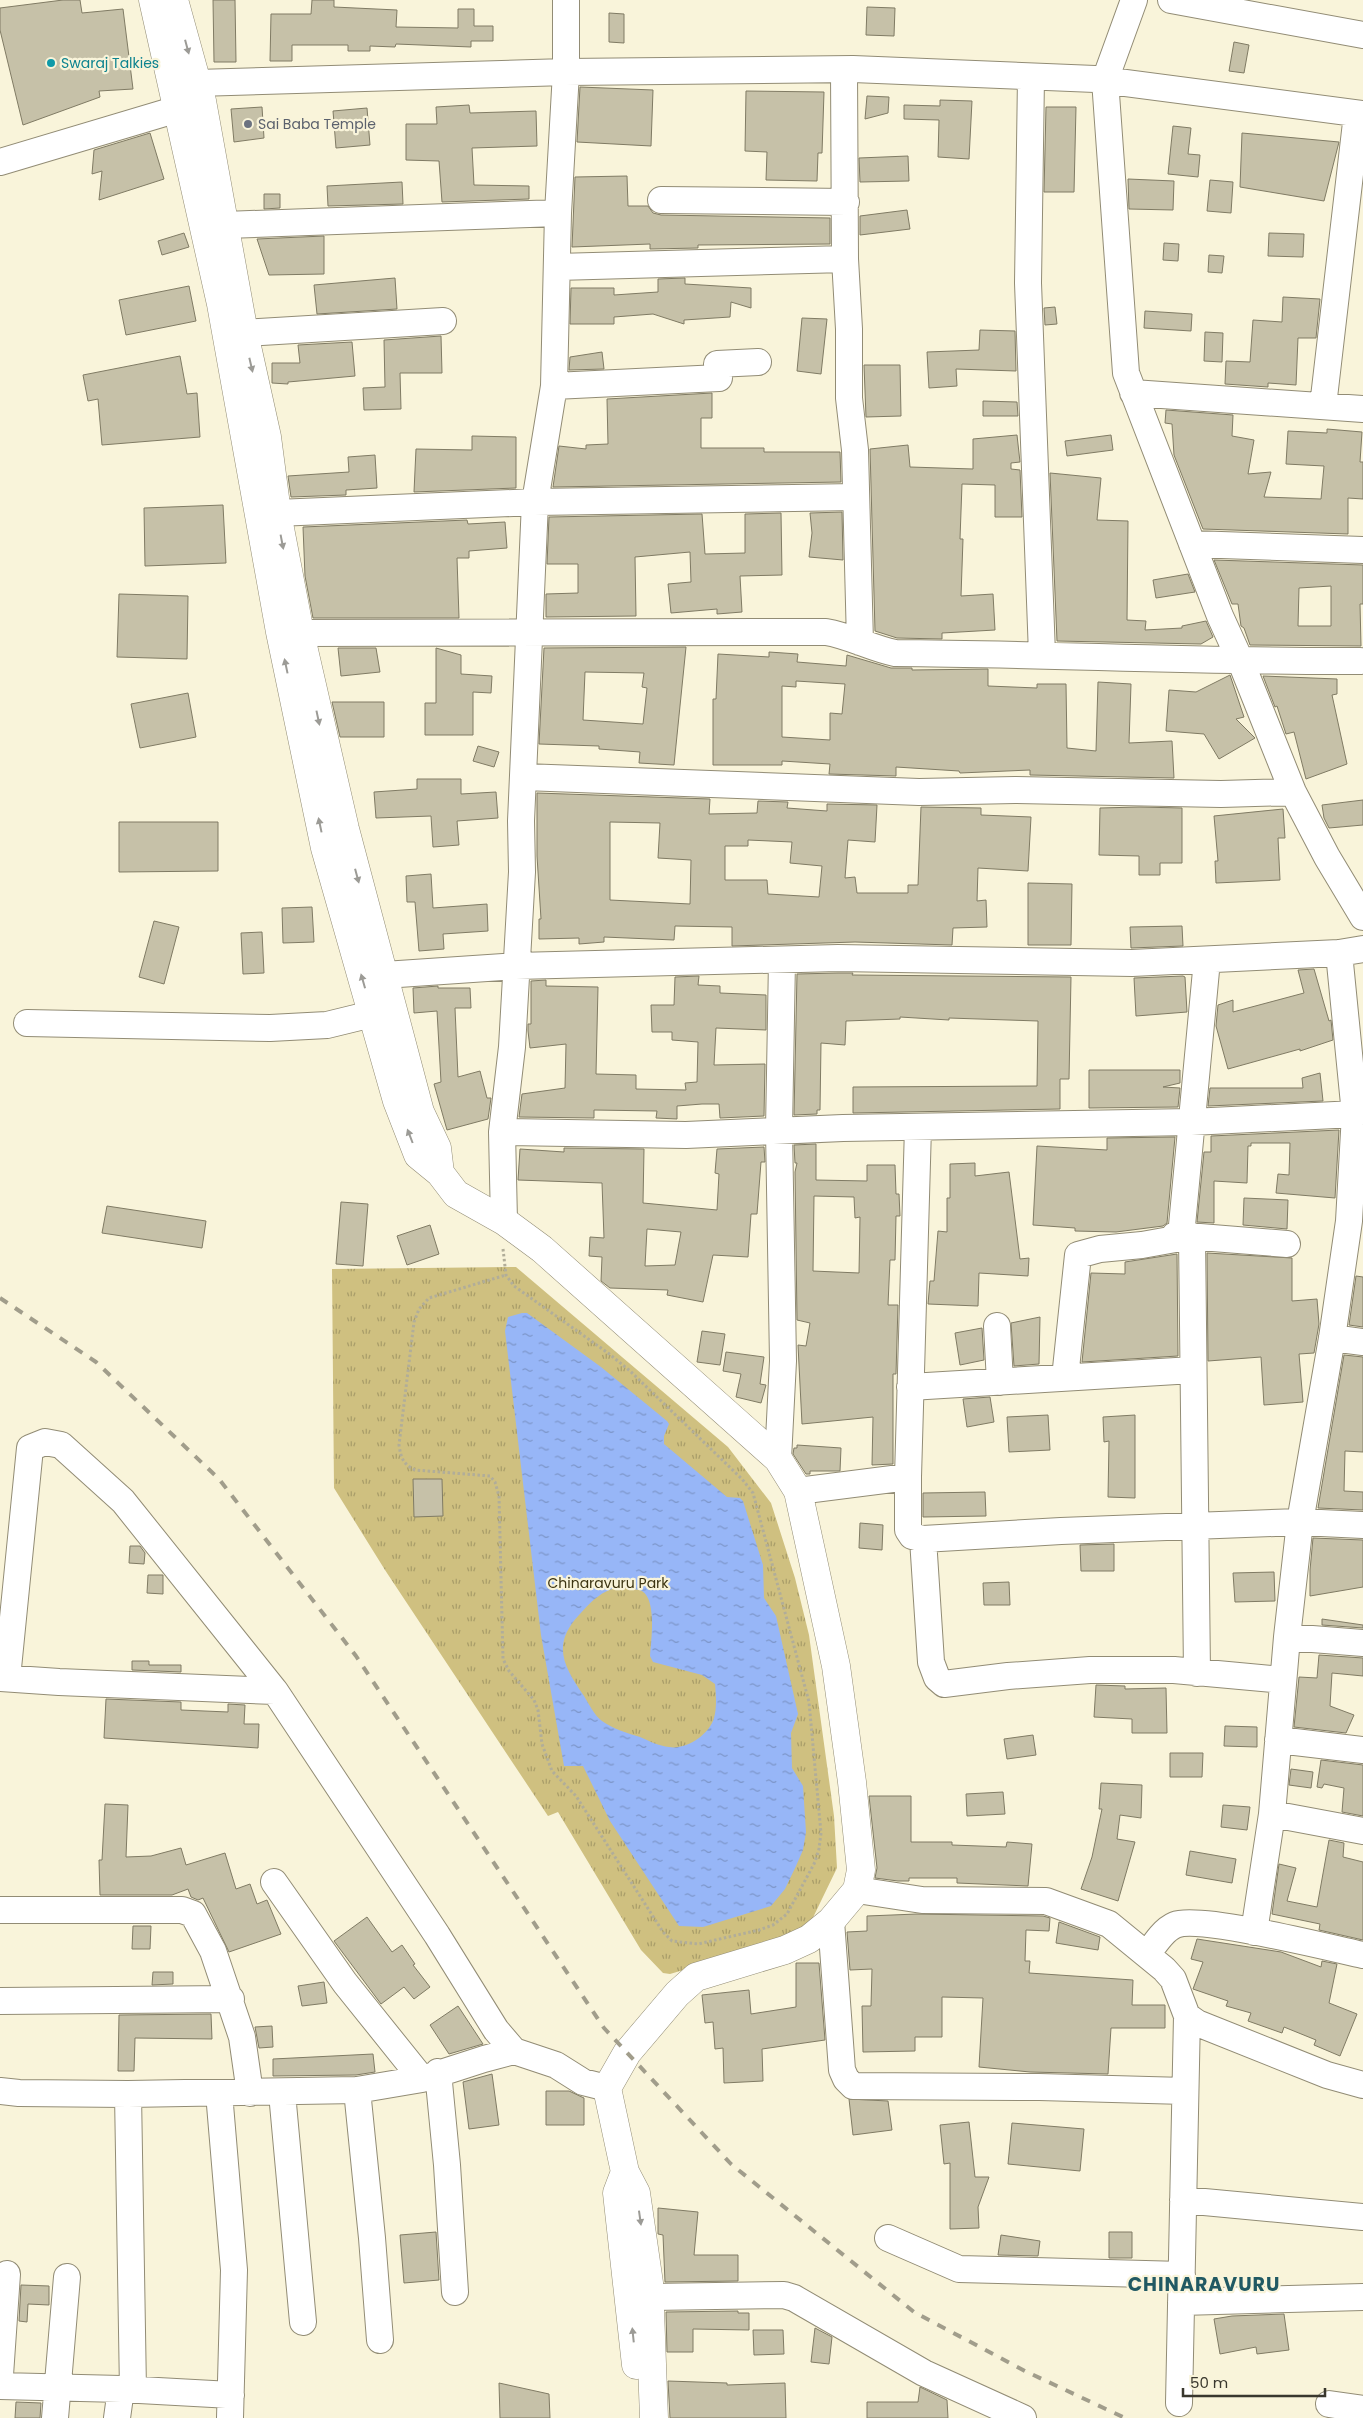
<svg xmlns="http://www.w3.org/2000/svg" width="1363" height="2418" viewBox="0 0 1363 2418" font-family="Poppins,sans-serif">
  <defs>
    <pattern id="park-tufts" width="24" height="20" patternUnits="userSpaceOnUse" patternTransform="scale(1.25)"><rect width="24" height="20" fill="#cfc080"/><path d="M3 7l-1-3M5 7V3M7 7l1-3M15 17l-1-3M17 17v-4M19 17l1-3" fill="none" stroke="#a99d69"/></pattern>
    <pattern id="water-ripples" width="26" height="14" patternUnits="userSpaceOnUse" patternTransform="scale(1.25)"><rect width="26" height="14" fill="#97b6f7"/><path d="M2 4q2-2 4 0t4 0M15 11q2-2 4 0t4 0" fill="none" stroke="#7c95c8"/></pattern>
  </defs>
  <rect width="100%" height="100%" fill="#f9f4da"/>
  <path fill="url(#park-tufts)" d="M516,1267l212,180 43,56 24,75 14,57 25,181 3,52 -32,66 -135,40 -7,-1 -22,-23 -83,-138 -10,4 -163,-246 -51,-82 -2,-219z"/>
  <path fill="url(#water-ripples)" fill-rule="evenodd" d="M522,1313h5l74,54 66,54 2,3 -5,12v8l63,53 13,1 3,3 20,64 1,33 12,18 22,98 -7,19 1,35 11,18 3,46 -3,18 -7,16 -11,23 -14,17 -68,21 -24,-1 -69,-105 -27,-55h-19l-23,-131 -36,-304 3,-14zM626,1587c5,2 12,2 16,4 15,9 9,50 8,65l3,6 49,13 13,9c1,10 2,24 -1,34 -5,17 -28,32 -45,29 -10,-1 -20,-6 -29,-10 -13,-4 -27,-8 -38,-16 -8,-6 -13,-17 -18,-25 -20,-29 -33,-51 -5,-81 14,-15 25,-28 47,-28z"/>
  <path fill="#c6c1a8" stroke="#807b64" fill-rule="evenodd" d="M63,0h17l2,13 41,-4 10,80 -34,2 1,6 -77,28 -23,-95v-22z
    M213,0h22l1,62h-22z
    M312,0h22v7l63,3 -1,17 62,1v-19h16v17h19v15h-22v6l-75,-3 -1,3 -25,-1v5h-22v-6h-56v16h-22l1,-47h40z
    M867,7l28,1 -1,28 -28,-1z
    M609,13l15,1v29l-15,-1z
    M1234,42l15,3 -5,28 -15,-2z
    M580,87l73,3 -2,56 -74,-4z
    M746,91l78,1 -2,61h-4l-1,28 -51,-1 1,-28 -22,-1z
    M867,96l22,1 -1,16 -23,6z
    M940,100l32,1 -3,58 -31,-2 1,-37 -35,-1v-14l36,1z
    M469,105l1,8 66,-2 1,35 -65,2 2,37 55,1v13l-87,3 -3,-41 -33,-1v-36h31l-1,-17z
    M262,107l2,31 -30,4 -3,-33z
    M1046,107h30l-2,85h-30z
    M367,108l3,37 -34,3 -3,-37z
    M1173,126l18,2 -3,26 12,1 -2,22 -30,-3z
    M150,133l14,46 -65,21 3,-29 -10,3 2,-24z
    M1242,133l97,9 -15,59 -84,-14z
    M908,156l1,25 -49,1 -1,-24z
    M627,176l1,30h20l5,7 8,2 169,3v26l-132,1v3l-48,1v-5l-78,3 3,-70z
    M1128,179l46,2 -1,29 -44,-1z
    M1210,180l23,2 -2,31 -24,-2z
    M402,182l1,22 -75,2 -1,-20z
    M264,194h16v14l-16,1z
    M907,210l3,19 -50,6v-19z
    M184,233l5,14 -27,8 -4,-14z
    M1269,233l35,1 -1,23 -35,-1z
    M324,236v38l-55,1 -12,-36z
    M1164,243l15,1 -1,17 -15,-1z
    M1209,255l15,1 -2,17 -14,-1z
    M395,278l2,31 -80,5 -3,-29z
    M685,278v6l66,4v20l-20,-6 -1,15 -46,3v4l-31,-10 -39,3v7h-44l1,-36h43v7l44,-3v-13z
    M189,286l7,35 -70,14 -7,-35z
    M1283,297l37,2 -4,39h-18l-2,47 -28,-2v4l-43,-3 1,-23 24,1 3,-42 29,2z
    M1055,307l2,17 -12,1 -1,-17z
    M1145,311l47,3 -1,17 -47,-3z
    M802,318l25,1 -6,55 -24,-3z
    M980,330l35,1 1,40 -60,-2 1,17 -28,2 -2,-36 52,-2z
    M1205,332l18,1 -1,29 -18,-1z
    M441,336l1,37h-42l1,36 -37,1 -1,-22 22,-1 -1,-47z
    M352,342l3,34 -67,6v2l-16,-1v-20h28l-2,-18z
    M602,352l2,17 -35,1 1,-13z
    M180,356l7,38 10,-1 3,44 -98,8 -4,-46 -10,2 -5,-26z
    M864,365h36l1,51 -35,1z
    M712,393v25h-11v30h63v4h76l1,30 -288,5 6,-41 27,3v-4l22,-1 -1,-45z
    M983,401l34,1 1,14h-35z
    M1166,410l67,5 -1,21 22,4 -6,34 23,-2 -7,25 57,2 3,-33 -38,-2 2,-33 39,2v-4l35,3 -2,30h3v37l-15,-1v36l-145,-5 -29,-74 -2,-31 -7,-1z
    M1017,435l3,27 -9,1v6l9,1 2,47h-27v-32l-33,-1 -2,55h3l-2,57 32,-2 2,36 -53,3v6l-45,-1 -22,-7 -5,-182 38,-4 2,22 63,2v-30z
    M1111,435l2,15 -46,6 -2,-15z
    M472,436l44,1v51l-102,4 2,-43 56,1z
    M375,455l2,33 -31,2v5l-55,2 -3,-21 61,-4 -1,-15z
    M1050,473l51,5 -4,42 31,1 -1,99 19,1 -1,9 37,-2v-2l24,-5 7,16 -12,7 -144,-3z
    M223,505l3,58 -81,3 -1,-58z
    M842,512l1,48 -34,-3 3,-24 -2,-20z
    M781,513l1,62 -42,1 2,36 -25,2v-5l-46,4 -3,-29 23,-2 -1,-30 -55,5 1,59 -90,1v-23l32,-1v-29h-31l2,-47 153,-3 3,40 40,-1v-39z
    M467,520l1,4 37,-2 2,26 -38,3v7h-12l2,60h-146l-8,-42 -2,-49z
    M1214,560l149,5v39h-3l1,42 -111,-1 -6,-17 -3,-2 -3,-22h-6zM1331,586v40h-33l1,-38z
    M1188,574l7,18 -39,6 -3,-18z
    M119,594l69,2 -1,63 -70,-2z
    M686,647l-12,118 -35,-2 1,-11 -41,-3v-3l-60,-2 5,-96zM585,672l59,1 -2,14 5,1 -4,36 -60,-4z
    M338,648h38l4,24 -39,4z
    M436,648l25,7v19l31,2 -1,17 -18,-1v43h-48v-32h11z
    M769,652l29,2 -1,8 49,4 1,-11 44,13h21v2l76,-1v17l49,2v-4h29l1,64 29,3 2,-69 33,2 -2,59 43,-2 2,37 -144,-3v-5l-70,3 -1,-2 -63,-4v9l-67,-2 1,-10 -48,-3v4h-69v-66h3l2,-45 51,3zM796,681l49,3 -3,30 -12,-1v27l-48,-3v-51l14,1z
    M1230,675l14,42 -8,2 19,19 -36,21 -15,-25 -38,-3 3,-41 27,2z
    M1263,676l74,3v15l-5,1 15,69 -41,15 -12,-47 -8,2 -9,-28 -2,1z
    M188,693l8,44 -56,11 -9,-44z
    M332,702h52v35h-44z
    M478,746l21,6 -5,15 -21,-6z
    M417,779h44v15l35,-2 2,26 -41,3 2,24 -26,2 -2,-31 -55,2 -2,-26 43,-3z
    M537,793l173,6 -1,15 48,-1 1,-12 30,1 -1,6 40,3v-7l50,1 -2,37 -27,-2 -3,38 10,-1 2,16h51v-8h10l3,-78 60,1v7l50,2 -3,54 -50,-3 -1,33 9,-1 1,27 -34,1 -1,17 -97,-3 -123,4v-19l-57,-1 -1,14 -70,-3v5l-25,2v-6l-40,1v-20h2l-4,-63zM610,822l50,1 -2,35 33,2 -1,44 -80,-4zM748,840l44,2 -2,21 32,3 -3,31 -51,-3 -1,-14h-42v-34h23z
    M1363,800v25l-34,3 -5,-10 -2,-13z
    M1139,807l43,1v55h-22v12h-21v-19l-40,-1 1,-47z
    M1283,809l2,29h-7l2,42 -64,3 -1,-22h3l-4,-45z
    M119,822h99v49l-99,1z
    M431,874l2,34 54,-4 1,27 -45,3 1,15 -25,2 -4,-49h-8l-1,-26z
    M1028,883l44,1 -1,61h-43z
    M312,907l2,35 -31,1 -1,-35z
    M154,921l25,6 -15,57 -25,-7z
    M1182,926l1,20 -52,2 -1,-21z
    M262,932l2,41 -21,1 -2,-41z
    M1314,969l15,52 2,-1 2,20 -33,11v-2l-72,20 -12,-43 2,-21 15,-5v12l71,-19 -6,-23z
    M838,973h15l-1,2 219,2 -2,102h-9v30l-207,4v-26l184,-1 1,-65 -89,-3v2l-49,-3v2l-54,2 -1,24 -24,-2 -1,67h-3v4l-23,1 3,-141z
    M699,976l-1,9 22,1v7l46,2v35l-50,-2 -2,37 51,-1 -1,52 -44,2 -1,-14h-17l-25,2v13l-21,-1 1,-7 -63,-1v8l-75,-1 3,-23 43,-6 1,-44 -36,4 -2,-17v-7h3v-43l15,-1v6l52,1 -2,87 40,1v14l50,1 -1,-7 12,-1 1,-40 -26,-2v-8h-20l-1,-27h23l1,-28z
    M1183,976l2,1 2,35 -51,4 -2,-38z
    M438,986v2h32l1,20h-16l3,69 22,-6 7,27h4l-3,21 -41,11 -13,-46 7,-2 -4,-71 -23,2 -1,-25z
    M1089,1070h91v13l-17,4 17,1 -2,19 -89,1z
    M1320,1073l3,28 -115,5 2,-18h93l-1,-10z
    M1339,1130l-4,68 -59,-5 2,-19 11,1 1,-32h-39v3h-3l-1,37 -33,-2v42l-17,-1 7,-70h7v-16z
    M1175,1137l-8,86 -4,3 -47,6 -41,-1v-3l-42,-3 4,-79 70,4v-12z
    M816,1144v36l51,1v-16h28l1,29h3l1,22h-4l-1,44h-5l-2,45h10l-2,69h-3v90l-21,1 1,-48 -71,7 -4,-79 8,1 4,-23 -13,-3 -2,-148 2,-9h-2l-1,-18zM814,1196l40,1 1,21 5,-1 -1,56 -46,-2z
    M764,1147l1,15h-4l-4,52h-6l-3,43 -35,-2 -10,47 -36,-7 1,-5 -58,-2 -9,-7 1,-24 -13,-1 1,-19 14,1 -2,-55 -84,-3 2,-31 44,3v-4l80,1 -1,54 74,7 2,-36 -4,-1 2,-24zM647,1229l34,3 -6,33 -30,1z
    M975,1163v13l34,-4 11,87 9,-1 -1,18 -49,-3 -1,33 -50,-2 2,-23h4l4,-50 9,1v-34h3v-34z
    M1244,1198l44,2 -1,29 -44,-4z
    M341,1202l27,2 -5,62 -27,-2z
    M107,1206l99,15 -4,27 -100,-15z
    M430,1225l9,29 -32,11 -10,-29z
    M1207,1253l85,5v43l25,-2 2,25 -5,29 -15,1 4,48 -39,3 -3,-48 -53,4z
    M1177,1254l1,102 -96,6 9,-89 34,1v-12z
    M1356,1276l7,1v50l-14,-2z
    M1040,1317l-1,47 -25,2 -3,-43z
    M982,1328l2,32 -24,5 -5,-32z
    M702,1331l23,3 -5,31 -23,-3z
    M726,1352l38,5 -4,27 6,1 -5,18 -25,-6 5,-23 -18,-3z
    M1344,1355l19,2v95l-18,-1 -1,40 19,1v18l-45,-2z
    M990,1397l4,25 -27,5 -4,-28z
    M1048,1415l2,35 -41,2 -2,-35z
    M1135,1415v83l-27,-1 1,-56 -5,1 -1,-25z
    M797,1445l44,3 -1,23h-30v3h-4l-13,-20 1,-6h3z
    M413,1479h29l1,37 -29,1z
    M985,1492l1,24 -63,1v-24z
    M860,1523l23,2 -1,25 -23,-2z
    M1313,1538l50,2v47l-53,9v-26z
    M1114,1544v27h-33l-1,-26z
    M130,1546h10l5,7 -1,11 -15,-1z
    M1274,1572l1,29 -40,1 -2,-29z
    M148,1575h15v19l-16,-1z
    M1009,1582l1,23h-26l-1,-22z
    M1322,1619l41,6v3l-41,-3z
    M1319,1655l44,3v18l-31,-3 -2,33 24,9 -8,18 -52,-6 5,-50 18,1z
    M132,1661h17v4h32v7l-49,-2z
    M1096,1685l29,1v3l41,-1 1,45h-35v-14l-38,-2z
    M106,1699l75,3v8l47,2v-8l17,1 -1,19h15l-1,24 -154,-10z
    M1225,1726l32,1v20l-33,-1z
    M1033,1735l3,20 -29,4 -3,-20z
    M1170,1753h33l-1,24h-32z
    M1321,1760l42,5v51l-21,-4 2,-24 -20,-4 -2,4 -5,-1z
    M1291,1769l22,3 -2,16 -22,-3z
    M1101,1783l41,2 -1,33 -21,-3 -3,24 18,3 -17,59 -37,-12 11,-32 10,-48h-3z
    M1003,1792l2,22 -38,2 -1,-22z
    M869,1796h42v46h41v3l54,2 1,-5 25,2 -4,42 -71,-3v-5h-48v3h-11l-23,-3 2,-10z
    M105,1804l23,1 -2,52 25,-1 30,-8 5,17 39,-12 11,36 14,-5 7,20 10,-4 14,34 -52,18 -26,-54 -5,2 -7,-3 -3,-8 -16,6h-72l-1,-35h3z
    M1223,1805l27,2 -3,23 -26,-3z
    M1329,1840l15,3 -1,14 20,5v78l-44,-10 1,-6 -48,-10 7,-50 17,4 -9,33 30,6z
    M1190,1851l46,8 -4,24 -46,-8z
    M917,1914l126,2 7,2 -1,13 -23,-1 -1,31h5l-1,12 104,7 -1,25h33v23h-54l-3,46 -78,-2 -51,-5 4,-69 -41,-1v40h-27v14l-52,1 -1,-46h9l1,-37 -22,1 -3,-38 20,-1v-15z
    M367,1917l25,35 10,-7 13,19 -2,1 17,22 -16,12 -10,-12 -23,17 -47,-63z
    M1059,1922l41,15 -2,13 -42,-7z
    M133,1926h18l-1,23h-18z
    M1197,1939l84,13 40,15 1,-6 15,3 -8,39 28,11 -17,42 -26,-11 2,-5 -32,-13 -2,6 -34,-12 3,-8 -25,-7 2,-5 -35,-12 10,-27 -12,-3z
    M796,1963h23l6,77 -63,9 1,32 -39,2 -1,-35 -8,1 -2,-27 -8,1 -3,-28 47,-5 2,24 45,-7z
    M153,1972h20v12l-21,1z
    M324,1982l3,21 -25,3 -4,-20z
    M458,2006l25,38 -34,10 -19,-29z
    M211,2014l1,25 -77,-1 -1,33h-16l1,-56z
    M272,2026l1,21 -14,1 -4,-21z
    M373,2054l2,18 -19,3 -83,1v-17z
    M492,2074l7,51 -30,4 -6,-47z
    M546,2091h23l15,7v27h-38z
    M849,2099l39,2 4,29 -39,5z
    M969,2122l6,55h14l-11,30 1,21 -29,1v-66l-6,1 -4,-39z
    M1012,2123l72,6 -4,42 -72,-7z
    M658,2208l40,4 -4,43h44v26l-73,1 -2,-47 -5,-1z
    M436,2232l3,48 -35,3 -4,-48z
    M1109,2232h23v26h-23z
    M1001,2235l39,6 -2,15 -40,-1z
    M21,2285l28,1v19l-21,-1 -1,18 -8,-1z
    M738,2311v2h11v17l-56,-1v23h-26l-1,-40z
    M1284,2314l5,36 -32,4 -1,-7 -36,7 -6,-35 18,-3z
    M815,2328l17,9 -3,27 -18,-2z
    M753,2330h30l1,24 -30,1z
    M668,2381l59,2v2l58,-2 1,35h-116z
    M499,2383l50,11 1,24h-50z
    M920,2387l27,13 1,18h-81v-16h51z
    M16,2402l25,1 -1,15h-25z"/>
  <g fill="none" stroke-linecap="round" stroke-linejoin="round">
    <g stroke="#928c75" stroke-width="28">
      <path id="minor" d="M1134,0l-29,80 21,293 94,243 21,46 52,130 34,65 36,60
        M1171,0l192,35
        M844,70l1,189 4,70v69l6,52 5,192
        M1031,77l-3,206 14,371
        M197,83l369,-11 287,-3 242,10 268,35
        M0,162l198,-59
        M661,200l185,2
        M225,225l333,-12
        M557,267l288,-8
        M244,333l199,-12
        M554,386l165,-8 -2,-14 41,-2
        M1133,393l230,16
        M1323,406l34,-292
        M277,513l258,-11 321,-5
        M1192,544l171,6
        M300,633l526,-1c24,4 45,16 69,21 155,1 310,9 465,8
        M524,777l395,15 96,-2 206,4 72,-2
        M384,975l132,-9 322,-8 294,5 207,-10 24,-4
        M27,1023l243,5 57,-3 45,-11
        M502,1132l184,3 157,-7 348,-6 164,-8
        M504,1221l-2,-89 10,-85 10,-175 -1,-51 14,-319 19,-116 4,-173 8,-141v-72
        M1175,1235l112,9
        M1181,1236l26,-276
        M997,1326l3,56
        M1332,1338l31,4
        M1065,1378l13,-123 22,-6 42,-4 50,-9 5,437
        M910,1387l283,-17
        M778,1459l5,-98 -4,-231 3,-170
        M908,1477l10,-350
        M798,1491l110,-14v53l4,6 11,3 138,-8 239,-9 63,3
        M923,1539l8,123 6,16 7,6 64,-8 82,-6h84l109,10
        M1287,1637l76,6
        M0,1678l59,4 216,9 162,244 59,95 18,21
        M7,1678l23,-230 15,-6 16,3 62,56 152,190
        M1278,1740l85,10
        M1272,1814l91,17
        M274,1882l71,101 77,96
        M857,1890l65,10 124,1 63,23 55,45 9,10 14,37 10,7 130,52 36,10
        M0,1910h182l11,4 20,37 29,86 8,56
        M831,1921l11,149 4,9 7,7 186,1 146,4
        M1254,1932l18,-118 15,-177 13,-115 32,-184 17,-117 6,-107 -16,-161
        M1147,1955c7,-10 16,-25 28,-30 24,-10 156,23 188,30
        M0,2001l231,-2
        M438,2072l9,93 8,127
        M357,2090l15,148 8,102
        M0,2091l19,2 109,1 229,-4 65,-11 62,-20 30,-8 42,14 27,17 24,6
        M219,2093l15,177 -4,148
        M282,2093l21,229
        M128,2094l5,296
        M1183,2200l180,17
        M888,2238l71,31 223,6
        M651,2297l133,-2 10,3 130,75 99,45
        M1181,2302l182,-5
        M0,2375l7,-101
        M0,2386l121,3 110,6
        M1179,2403l8,-387
        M1329,2404l34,5
        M55,2418l12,-141
        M117,2418l4,-29"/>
    </g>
    <g stroke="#928c75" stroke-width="29">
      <path id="major" d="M153,0l68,304 59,328 45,216 72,253 21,54 22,18 16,21 48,27 38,28 236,210 20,32 38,175 16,116 9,88 -4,20 -26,31 -22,18 -24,11 -89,27 -19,17 -50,59 -20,35 18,84 11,21 13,90 5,135
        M174,0l28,101 42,232 23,104 10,76 23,120 45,196 75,283 17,36 3,25
        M625,2172l-8,21 19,172"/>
    </g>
    <path stroke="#b1ad99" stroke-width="3" stroke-dasharray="2.5 2.5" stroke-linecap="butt" d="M503,1249l3,26 8,11 94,67 22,18 112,108 11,14 56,209 12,131 -2,16 -4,13 -28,52 -14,11 -14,5 -61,14 -26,-3 -9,-9 -87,-136 -24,-25 -10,-27 -4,-34 -4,-10 -25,-29 -6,-12 -4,-163 -4,-14 -5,-6 -75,-6c-12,-6 -14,-12 -16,-25l15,-123 5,-13 10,-11 77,-23"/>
    <use href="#minor" stroke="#fff" stroke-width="26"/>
    <use href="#major" stroke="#fff" stroke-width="28"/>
    <path stroke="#a19d8b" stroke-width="4" stroke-dasharray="9 9" stroke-linecap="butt" d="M0,1298l96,64 123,117 137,177 248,372 127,136 183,148 111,59 100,47"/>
  </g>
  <defs><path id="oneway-solid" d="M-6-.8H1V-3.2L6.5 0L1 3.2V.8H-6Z" transform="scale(1.25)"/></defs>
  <g fill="#9c9b96">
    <use href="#oneway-solid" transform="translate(187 47) rotate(75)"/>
    <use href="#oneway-solid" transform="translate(251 365) rotate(77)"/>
    <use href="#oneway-solid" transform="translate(282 542) rotate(79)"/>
    <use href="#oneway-solid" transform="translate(286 666) rotate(-102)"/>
    <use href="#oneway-solid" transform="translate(318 718) rotate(78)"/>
    <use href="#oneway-solid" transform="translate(320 825) rotate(-102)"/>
    <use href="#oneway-solid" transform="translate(357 876) rotate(75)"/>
    <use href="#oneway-solid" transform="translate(363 981) rotate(-106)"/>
    <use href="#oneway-solid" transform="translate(410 1136) rotate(-111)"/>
    <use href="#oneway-solid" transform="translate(640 2218) rotate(82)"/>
    <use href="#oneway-solid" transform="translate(633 2335) rotate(-96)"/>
  </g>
  <circle fill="#0f9aa8" stroke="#f9f4da" stroke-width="2" cx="51" cy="63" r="5"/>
  <circle fill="#6b7280" stroke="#f9f4da" stroke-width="2" cx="248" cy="124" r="5"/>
  <g text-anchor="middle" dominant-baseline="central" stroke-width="4.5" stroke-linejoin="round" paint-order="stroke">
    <g font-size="14" fill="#0d838f" stroke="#f9f4da" text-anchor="start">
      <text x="61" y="63">Swaraj Talkies</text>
    </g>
    <g font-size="14" fill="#5b616d" stroke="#f9f4da" text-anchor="start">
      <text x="258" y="124">Sai Baba Temple</text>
    </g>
    <g font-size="14" fill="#3c3412" stroke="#f9f4da">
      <text x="608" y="1583">Chinaravuru Park</text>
    </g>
    <g font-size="19" font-weight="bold" letter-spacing="1" fill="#215963" stroke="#f9f4da">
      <text x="1204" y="2284">CHINARAVURU</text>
    </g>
  </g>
  <path d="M1183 2388v8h142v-8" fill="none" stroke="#39372d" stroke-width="2.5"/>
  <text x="1190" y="2388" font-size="15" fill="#39372d" stroke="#f9f4da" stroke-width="4" paint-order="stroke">50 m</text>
</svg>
